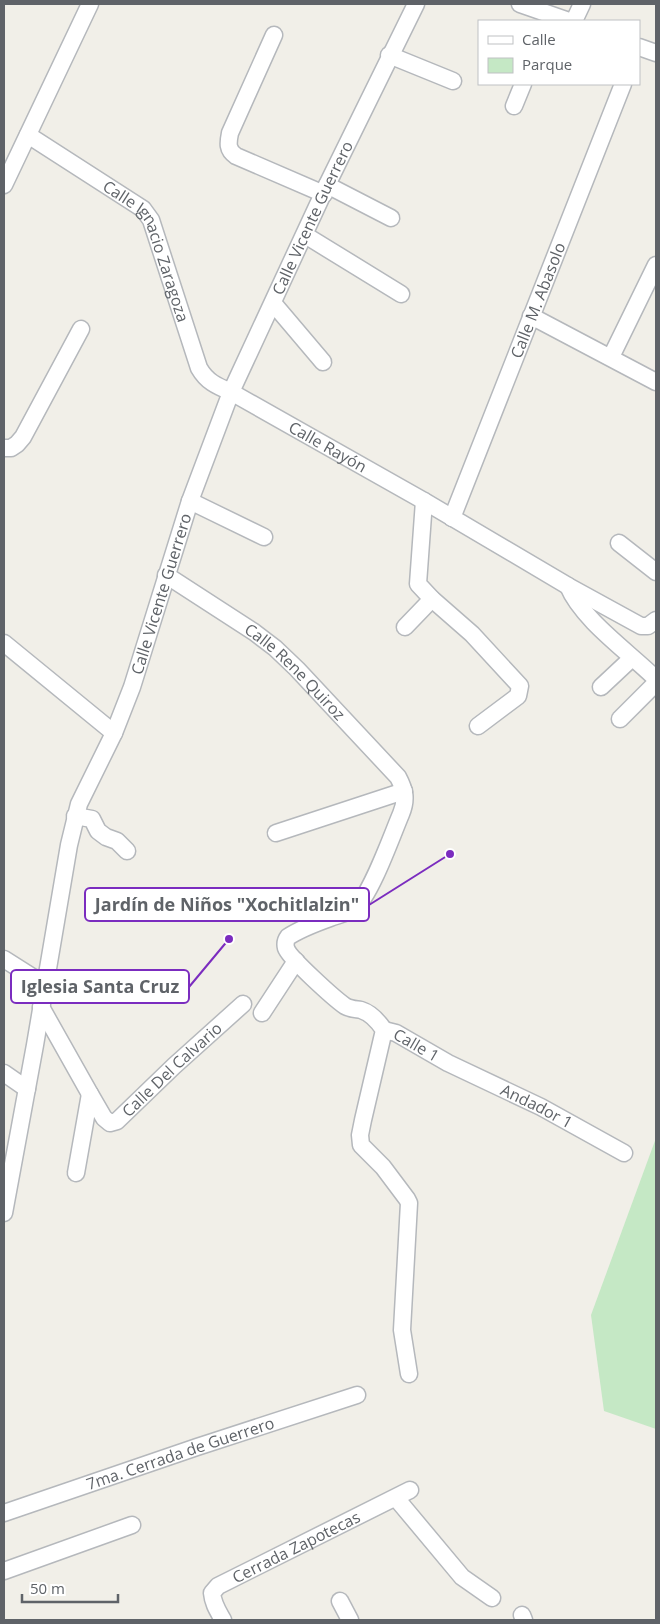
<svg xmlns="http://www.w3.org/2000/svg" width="660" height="1624" viewBox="0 0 660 1624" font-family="'Open Sans',sans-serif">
  <rect width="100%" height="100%" fill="#f1efe8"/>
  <path fill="#c5e8c5" d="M656,1138v291l-52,-18 -13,-96z"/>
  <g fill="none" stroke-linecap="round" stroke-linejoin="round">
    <g stroke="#b5b8bc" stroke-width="19">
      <g id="minor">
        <path d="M520,4l49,17"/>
        <path d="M574,21l8,-17"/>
        <path d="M274,35l-44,98c-2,10 -3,17 6,23l88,38"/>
        <path d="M639,47l17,6"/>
        <path d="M389,55l64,26"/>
        <path d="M514,106l9,-22"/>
        <path id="s1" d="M28,135l115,74 8,11 48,148c8,14 18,18 32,24l193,109 144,85 73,40h7l8,-6"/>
        <path d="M4,185l86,-181"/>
        <path d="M327,185l64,33"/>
        <path d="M305,235l96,59"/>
        <path d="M273,303l50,59"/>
        <path d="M531,316l125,66"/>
        <path d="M611,357l45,-92"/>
        <path d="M4,448h7l6,-4 6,-7 58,-108"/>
        <path d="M190,501l74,36"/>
        <path d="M424,501l-6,83 14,15 40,35 48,52 -2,10 -40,30"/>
        <path id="s2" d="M452,518l171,-434"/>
        <path d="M619,543l37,29"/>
        <path id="s3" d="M166,575l88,57 21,16 22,21 101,108c7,13 9,23 3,37 -9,21 -30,81 -46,94 -7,5 -17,7 -25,10 -14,5 -30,11 -42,19 -3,4 -3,7 -2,11 3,10 49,51 59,58 5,3 10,3 16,4 10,3 17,11 23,20l-21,90 -3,15 1,10 22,22 24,32 2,4 -7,127 7,44"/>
        <path d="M568,586c14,34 62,67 88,93"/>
        <path d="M405,627l27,-28"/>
        <path d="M4,643l110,90"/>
        <path d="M601,687l31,-29"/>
        <path d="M620,719l36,-36"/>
        <path d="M75,816l17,3 6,12 8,6 11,4 10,10"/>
        <path d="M276,833l128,-42"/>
        <path d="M4,959l41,26"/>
        <path id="s4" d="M41,1007l49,87 14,24 6,5 7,-2 57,-55 69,-62"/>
        <path d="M262,1013l34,-52"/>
        <path id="s5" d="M384,1030l12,3 52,30 93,44 83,46"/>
        <path d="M4,1073l23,16"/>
        <path d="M76,1173l14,-79"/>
        <path id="s6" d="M4,1213l31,-168 34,-200 10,-41 35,-71 18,-46 58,-186 41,-109 96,-207 89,-181"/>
        <path d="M396,1498l66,79 30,21"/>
        <path id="s7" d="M4,1513l193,-66 160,-52"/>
        <path d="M4,1571l128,-46"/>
        <path d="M340,1601l10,19"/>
        <path d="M522,1615l2,5"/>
        <path id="s8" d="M223,1620c-5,-9 -10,-16 -11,-27l6,-7 192,-96"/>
      </g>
    </g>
    <use href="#minor" stroke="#fff" stroke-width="16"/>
  </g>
  <g text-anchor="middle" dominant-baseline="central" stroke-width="4" stroke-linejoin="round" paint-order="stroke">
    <g font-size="16" fill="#5f6368" stroke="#fff">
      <text stroke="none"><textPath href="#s6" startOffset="1048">Calle Vicente Guerrero</textPath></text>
      <text stroke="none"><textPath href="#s1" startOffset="174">Calle Ignacio Zaragoza</textPath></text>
      <text stroke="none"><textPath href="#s2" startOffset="234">Calle M. Abasolo</textPath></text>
      <text stroke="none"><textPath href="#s1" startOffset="458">Calle Rayón</textPath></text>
      <text stroke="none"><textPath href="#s6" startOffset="642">Calle Vicente Guerrero</textPath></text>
      <text stroke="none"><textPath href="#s3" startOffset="162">Calle Rene Quiroz</textPath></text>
      <text stroke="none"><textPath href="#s5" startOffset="36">Calle 1</textPath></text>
      <text stroke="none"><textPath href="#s4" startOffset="218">Calle Del Calvario</textPath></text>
      <text stroke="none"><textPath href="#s5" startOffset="171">Andador 1</textPath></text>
      <text stroke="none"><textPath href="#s7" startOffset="186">7ma. Cerrada de Guerrero</textPath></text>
      <text stroke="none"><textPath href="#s8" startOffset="126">Cerrada Zapotecas</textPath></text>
    </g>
  </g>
  <path fill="none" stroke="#7b2cbf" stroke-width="2" d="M450 854L369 905M229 939L189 987"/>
  <g fill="#7b2cbf" stroke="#fff" stroke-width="2">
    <circle cx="450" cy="854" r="5"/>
    <circle cx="229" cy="939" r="5"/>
  </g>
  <g fill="#fff" stroke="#7b2cbf" stroke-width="2">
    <rect x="85" y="888" width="284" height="33" rx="5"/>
    <rect x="11" y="970" width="178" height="33" rx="5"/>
  </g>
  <g font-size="18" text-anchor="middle" font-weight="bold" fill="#5f6368">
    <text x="227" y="911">Jardín de Niños "Xochitlalzin"</text>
    <text x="100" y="993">Iglesia Santa Cruz</text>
  </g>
  <rect width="660" height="1624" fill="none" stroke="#5f6368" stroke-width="10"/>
  <rect x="478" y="20" width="162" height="65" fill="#ffffff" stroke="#bfc1c3"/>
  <rect x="488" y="36" width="25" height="8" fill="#ffffff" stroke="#bfc1c3"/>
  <text x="522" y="45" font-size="15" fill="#5f6368">Calle</text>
  <rect x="488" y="58" width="25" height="15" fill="#c5e8c5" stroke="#bfc1c3"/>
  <text x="522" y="70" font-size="15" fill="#5f6368">Parque</text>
  <path d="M22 1594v8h96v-8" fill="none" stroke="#5f6368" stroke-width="2.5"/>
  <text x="30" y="1594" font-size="15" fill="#5f6368" stroke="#ffffff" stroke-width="4" paint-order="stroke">50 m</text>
</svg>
